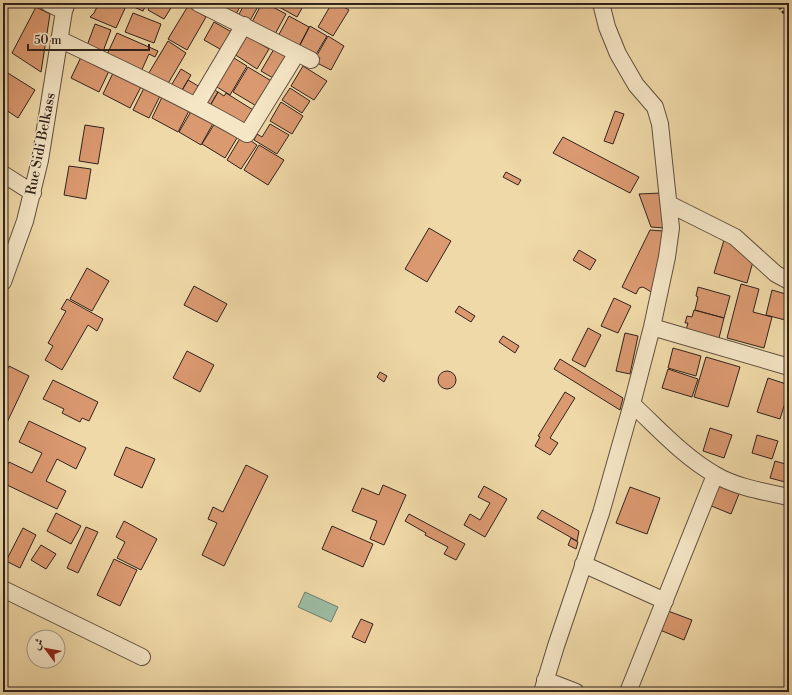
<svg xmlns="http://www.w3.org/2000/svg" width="792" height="695" viewBox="0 0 792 695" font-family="'Libre Bodoni',Amiri,serif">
  <rect width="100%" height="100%" fill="#f0d9a8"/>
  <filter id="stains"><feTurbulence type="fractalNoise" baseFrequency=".005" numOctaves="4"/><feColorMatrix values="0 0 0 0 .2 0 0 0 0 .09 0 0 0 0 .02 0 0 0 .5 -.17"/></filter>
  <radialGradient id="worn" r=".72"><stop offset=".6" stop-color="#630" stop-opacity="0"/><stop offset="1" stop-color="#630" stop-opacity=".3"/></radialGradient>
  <path fill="#9cbba2" stroke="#717e6d" d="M305,592l33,15 -7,15 -33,-15z"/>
  <path fill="#db9970" stroke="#30231e" d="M3,3h8l-8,14z
    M99,3h48l-4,8 -16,-7 -11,24 -26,-11 4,-4z
    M152,3h22l-10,16 -16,-9z
    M227,3h15l-7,13 -11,-6z
    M245,3h15l-12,21 -11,-6z
    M262,3h3l21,11 -12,22 -23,-12z
    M281,3h24l-8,14 -18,-10z
    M332,3h5l12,7 -16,26 -15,-9z
    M188,6l18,11 -19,33 -19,-11z
    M36,7l14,7 -9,58 -29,-19z
    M133,13l28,11 -7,19 -29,-11z
    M289,16l20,11 -11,21 -21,-10z
    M214,22l23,13 -10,18 -23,-13z
    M95,24l16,6 -10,27 -16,-6z
    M310,26l17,10 -12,20 -16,-9z
    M117,33l41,18 -3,6 -6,-3 -10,22 -35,-15z
    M242,33l27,16 -12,20 -26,-17z
    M328,36l16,10 -13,24 -14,-7 3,-5 -4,-1z
    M168,41l18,12 -20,34 -19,-11z
    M274,49l16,11 -12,21 -17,-10z
    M82,55l28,14 -11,23 -28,-14z
    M229,55l18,11 -17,29 -18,-11z
    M303,66l24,15 -13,19 -23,-14z
    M248,67l25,15 -15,25 -25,-15z
    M181,69l10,6 -12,20 -10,-6z
    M3,70l32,20 -17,28 -15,-10z
    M114,71l28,14 -12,23 -27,-14z
    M188,80l12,7 -8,14 -12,-7z
    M144,88l16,8 -11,22 -16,-8z
    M211,88l7,4 -10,17 -7,-4z
    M290,88l20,13 -8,12 -20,-13z
    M218,92l6,4 2,-3 32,20 -12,20 -38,-24z
    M163,95l27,14 -12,23 -26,-14z
    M281,102l22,14 -11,18 -22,-13z
    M193,108l22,12 -14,25 -22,-13z
    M615,111l9,3 -11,30 -9,-3z
    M217,120l23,13 -15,25 -23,-14z
    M270,124l19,11 -12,19 -23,-14 3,-6 5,3z
    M85,125l19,3 -6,36 -19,-3z
    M242,135l15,10 -16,24 -14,-9z
    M563,137l76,40 -9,16 -77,-40z
    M259,145l25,15 -16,25 -24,-15z
    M69,166l22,3 -5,30 -22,-4z
    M506,172l15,8 -3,5 -15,-8z
    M3,184l5,3 -5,7z
    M661,193l3,35 -13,-1 -12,-33z
    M429,228l22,13 -24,41 -22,-13z
    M650,230l13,1 -5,65 -15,-9 -4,1 -3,6 -14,-7z
    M724,240l17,5 13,13 -7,25 -33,-10z
    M579,250l17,10 -6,10 -17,-10z
    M87,268l22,13 -17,30 -22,-12z
    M741,284l18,5 -6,23 19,5 -8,31 -37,-10z
    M194,286l33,18 -10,18 -33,-17z
    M698,287l32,9 -6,22 -29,-8 3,-13 -2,-1z
    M772,290l17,5v26l-23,-6z
    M614,298l17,8 -13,27 -17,-7z
    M67,299l36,20 -6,12 -9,-6 -26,45 -17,-10 8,-14 -5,-3 18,-32 -5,-2z
    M459,306l16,10 -4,6 -16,-10z
    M694,310l30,8 -5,20 -33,-8 2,-7h-3l2,-7 5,1z
    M588,328l13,7 -16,32 -13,-7z
    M625,333l13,3 -8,38 -14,-3z
    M503,336l16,10 -4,7 -16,-11z
    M673,348l28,8 -5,20 -28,-8z
    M187,351l27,14 -14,27 -27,-14z
    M706,357l34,10 -12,40 -34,-10z
    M560,359l63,39 -3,12 -66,-41z
    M9,366l20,10 -26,55v-53z
    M668,369l30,10 -6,18 -30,-9z
    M438 380a9 9 0 1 1 18 0a9 9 0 1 1-18 0Z
    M380,372l7,4 -3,6 -7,-5z
    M768,378l21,7v5l-9,29 -23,-7z
    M53,380l45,22 -9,19 -7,-3 -2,4 -18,-9 2,-4 -21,-10z
    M565,392l10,6 -25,40 8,5 -8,12 -15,-9 5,-9 -2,-1z
    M29,421l57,27 -10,21 -19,-10 -11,22 20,10 -9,18 -54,-26v-8l6,-13 23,11 10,-20 -23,-11z
    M710,428l22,7 -8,23 -21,-7z
    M757,435l21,6 -6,18 -20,-6z
    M126,447l29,12 -13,29 -28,-13z
    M775,461l14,4v18l-19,-5z
    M246,465l22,11 -44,90 -22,-11 15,-32 -9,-4 5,-12 10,5z
    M383,485l23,10 -22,50 -14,-6 7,-18 -25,-10 10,-23 17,7z
    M717,485l22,9 -8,20 -22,-9z
    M484,486l23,13 -22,38 -21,-12 6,-11 10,6 10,-17 -12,-6z
    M630,487l30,11 -13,36 -31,-11z
    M542,510l37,21 -2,10 -40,-23z
    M56,513l25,13 -10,18 -24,-13z
    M409,514l56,30 -9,16 -12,-6 4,-7 -23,-12 1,-2 -21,-12z
    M124,521l33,18 -16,31 -24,-12 8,-16 -9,-5z
    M332,526l41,18 -10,23 -41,-18z
    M86,527l12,5 -20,41 -11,-5z
    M23,528l13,7 -16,33 -14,-7z
    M571,538l7,4 -2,7 -8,-4z
    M41,545l15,9 -10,15 -15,-9z
    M114,559l23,11 -17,36 -23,-11z
    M668,611l24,9 -8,20 -24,-10z
    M361,619l12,5 -8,19 -13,-6z
    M435,688l8,4h-10z"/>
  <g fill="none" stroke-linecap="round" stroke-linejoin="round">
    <g stroke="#605040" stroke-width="18">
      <path id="minor" d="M48,3l16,8
        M198,3l113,57
        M59,39c64,31 128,60 188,95l50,-81
        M196,106l48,-81
        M3,174l30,19
        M669,204l66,33 41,37 13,7
        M3,282l22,-61 15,-61 24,-149 3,-8
        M652,327l137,40
        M632,404c26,24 51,52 82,70 21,13 51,18 75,23
        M583,564l82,37
        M3,589l139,68
        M545,680l31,12
        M542,692l14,-46 45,-133 31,-109 20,-77 15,-70 4,-29 -11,-104 -5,-17 -19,-22 -18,-31 -11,-27 -6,-24
        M628,692l87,-217"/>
    </g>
    <path stroke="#30231e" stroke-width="2.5" stroke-dasharray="3 2" stroke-linecap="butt" d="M776,3l13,17"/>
    <use href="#minor" stroke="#f5e6c6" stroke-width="16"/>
  </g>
  <g text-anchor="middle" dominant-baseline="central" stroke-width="3" stroke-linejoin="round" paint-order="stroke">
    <g font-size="14" fill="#30231e" stroke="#f5e6c6">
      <text transform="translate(41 144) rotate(-79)">Rue Sidi Belkass</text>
    </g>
  </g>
  <rect width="792" height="695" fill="none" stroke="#f0d9a8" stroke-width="16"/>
  <rect x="4" y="4" width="784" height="687" fill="none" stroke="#30231e" stroke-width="2"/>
  <rect x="8" y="8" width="776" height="679" fill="none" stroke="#30231e"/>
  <g transform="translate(46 649) rotate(302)"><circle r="19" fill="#f5e6c6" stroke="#a69883"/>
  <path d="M0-3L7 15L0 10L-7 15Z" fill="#8f2418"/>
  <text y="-6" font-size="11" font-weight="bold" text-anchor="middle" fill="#30231e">ش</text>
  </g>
  <path d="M28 44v6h121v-6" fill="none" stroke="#30231e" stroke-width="2"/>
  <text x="34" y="44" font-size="12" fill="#30231e" stroke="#f5e6c6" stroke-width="3" paint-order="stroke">50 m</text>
  <rect width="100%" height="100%" filter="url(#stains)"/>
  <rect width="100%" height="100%" fill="url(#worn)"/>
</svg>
